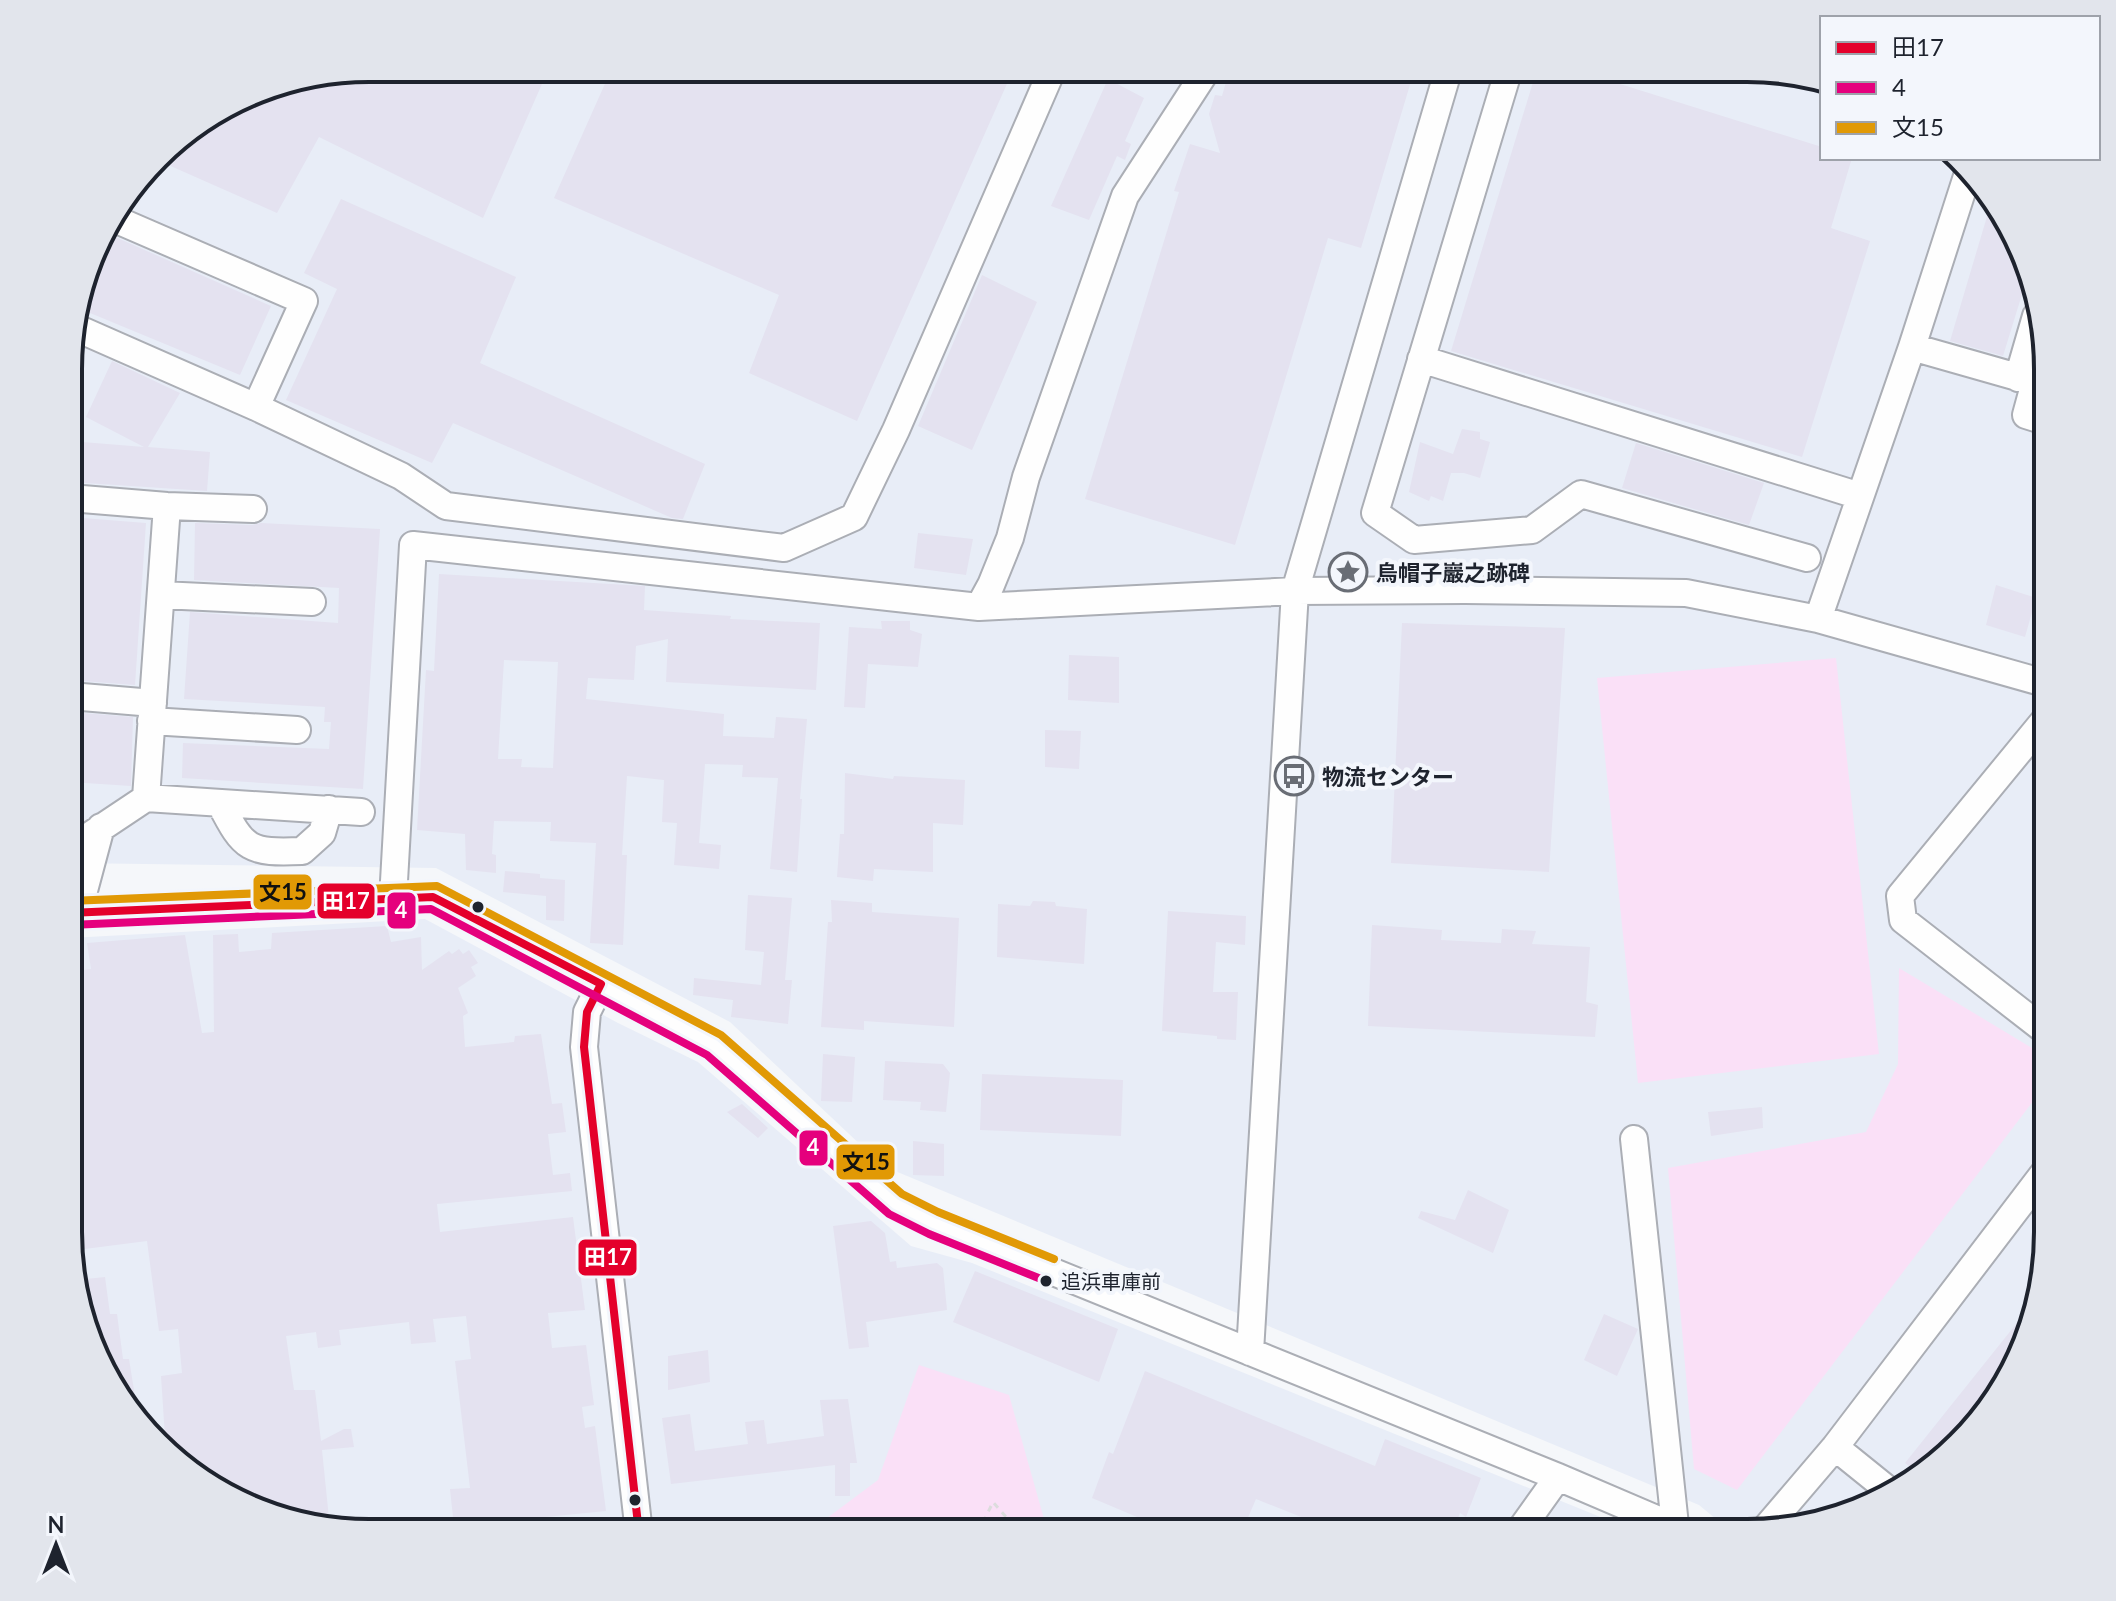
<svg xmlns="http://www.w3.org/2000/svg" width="2116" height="1601" viewBox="0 0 2116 1601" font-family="Lato,'Noto Sans JP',sans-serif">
  <rect width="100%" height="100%" fill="#f5f7fa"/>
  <path fill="#e8edf7" d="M369,68l1397,1 56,13v76h135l60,79 31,132 -1,883 -22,95 -51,83 -95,72 -132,31h-14l-34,-28 -816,-339 -153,-144 -294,-154 -366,-5 1,-533 37,-111 63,-77z
    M425,919l193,104 80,39 213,184 61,17 668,270 -1290,-1 -96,-22 -83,-51 -72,-94 -30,-113v-314z"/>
  <path fill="#fae0f7" d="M1836,658l43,396 -241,29 -41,-405z
    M1899,968l148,89v26l-310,407 -43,-21 -26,-301 198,-36 32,-68z
    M919,1365l90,30 39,138h-241l71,-53z"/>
  <path fill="#e4e2f0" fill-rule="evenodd" d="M369,68h180l-66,150 -164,-81 -42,76 -120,-53 14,-18 101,-58z
    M612,68h402l-157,353 -108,-48 30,-78 -225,-97z
    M1230,68h185l-54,180 -33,-10 -93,307 -150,-46 94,-307 -5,-1 16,-47 30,9 -11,-39 6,-19 7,1z
    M1537,69h35l250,78v11h30l-21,70 39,13 -68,216 -351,-106z
    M1108,79l36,19 -19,43 6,3 -6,16 -8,-4 -28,64 -38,-14z
    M341,199l175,78 -36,86 225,101 -22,55 -11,-1 -219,-95 -21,40 -146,-63 51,-111 -33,-16z
    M1991,203l26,33 10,42 -24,78 -53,-15z
    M104,232l167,74 -31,69 -162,-67z
    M982,275l55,27 -65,148 -54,-24z
    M112,361l68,32 -32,54 62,5 -3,39 -137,-9v-41l74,6 -58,-30z
    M1462,429l18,3v7l10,3 -10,36 -16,-5h-13l-8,28 -12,-5 -2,5 -20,-9 11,-50 33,12z
    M1636,443l128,40 -15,42 -127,-37z
    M70,517l76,6 -11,162 -65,-5z
    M195,523l57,2 9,-2 119,6 -17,260 -181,-11 1,-35 146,6 2,-27h-7l1,-15 -141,-8 6,-87 148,11 1,-35 -145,-8z
    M918,533l55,6 -7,36 -52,-7z
    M439,574l206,12 -1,24 87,6 -1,3 90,4 -4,67 -150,-8 2,-43 -32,7 -2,34 -46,-2 -2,21 138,15 -1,22 51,2 2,-21 31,2 -7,80h2l-5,73 -27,-3 8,-91 -36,-1 1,-12 -38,-1 -6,79 22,2 -2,24 -45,-4 3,-42 -15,-1 2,-42 -37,-4 -5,79h5l-4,90 -33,-2 6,-100 -46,-2 1,-19 -57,-1 -2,33 4,1v18l-30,-3 -1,-36 -48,-4 9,-160 8,1zM504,660l54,2 -5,106 -32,-1 1,-8h-24z
    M1996,585l40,13 -11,39 -39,-12z
    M881,621h29v9l12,4 -4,33 -50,-3 -3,44 -21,-1 5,-80 33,2z
    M1402,623l163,5 -16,244 -158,-9z
    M1069,655l50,2v46l-51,-3z
    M70,712l63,5 -2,69 -61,-4z
    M1045,730l36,1 -2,38 -34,-2z
    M845,773l48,6 1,-3 71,4 -2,45 -30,-2v49l-59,-3 -1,12 -36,-4 3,-43h4z
    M505,871l35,3v4l25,2 -1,41 -18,-1v-24l-43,-4z
    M748,895l44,3 -7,82h7l-4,44 -57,-7 2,-17 -40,-5 1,-17 67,7 3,-33 -19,-2z
    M831,900l41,3v9l87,6 -5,109 -90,-6v9l-43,-3 7,-105h4z
    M1033,901l22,1 1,4 31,3 -3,55 -87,-7 1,-53 32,2z
    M1168,911l78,5 -1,29 -29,-3 -3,50h25l-2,48 -19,-1v-3l-55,-5z
    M1372,925l70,5 -1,10 60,3 1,-14 34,2 -4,13 58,3 -4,55 12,3 -3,32 -227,-11z
    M387,926l4,16 30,-5 1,33 27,-19 3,3 7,-5 4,5 6,-4 9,13 -7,4 5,9 -18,12 10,25 -5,3 2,31 49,-5 1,-6 26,-2 11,70 10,-1 4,29 -18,2 5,41 17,-2 2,18 -135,13 3,28 133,-15 12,93 -37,3 4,35 34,-3 8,60 -12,2 3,21 10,-2 11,85 -80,8v10l-13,1 -1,-9 -58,6 -4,-38 20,-1 -15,-127 16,-2 -5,-43 -33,3 3,23 -25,2 -2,-22 -70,8 2,15 -23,3 -2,-16 -30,4 8,54h21l6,51 23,-12h7l3,18 -32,3 8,78 -76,-18 -83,-52 -5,-6 -5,-76 21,-3 -4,-44 -19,2 -12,-90 -78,10v-279l22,-3 -4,-26 98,-8 17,98 12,-1 -1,-97 25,-1 1,18 32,-3 1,-16z
    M823,1054l32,3 -3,45 -31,-1z
    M885,1061l58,3 7,9 -4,39 -26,-2 1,-8 -38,-2z
    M982,1074l141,6 -2,56 -141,-6z
    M742,1104l26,24 -10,10 -31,-26z
    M1762,1107l1,21 -52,8 -3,-24z
    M913,1141l31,3v32l-31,-1z
    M1468,1190l41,20 -16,43 -75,-35 3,-7 34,9z
    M871,1221l14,12 5,29 6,-1 1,7 40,-5 6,5 4,42 -81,12 3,25 -20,2 -16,-123z
    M975,1271l143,58 -19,53 -146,-60z
    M105,1277l5,37h7l6,45h6l9,56 -39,-50 -23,-85z
    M2036,1299l-11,48 -51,83 -56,43 -13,-10z
    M1604,1314l34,15 -21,47 -33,-16z
    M708,1350l2,32 -42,8v-34z
    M1145,1371l230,95 10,-27 96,39 -15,39 -6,-4 -8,20h-111l-85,-34 -12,28 -19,-9 -5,12 -15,-5 -3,8h-27l-83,-35 17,-46 4,2z
    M848,1399l9,64h-7v33h-15v-31l-164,19 -9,-66 28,-4 5,37 53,-7 -3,-22 19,-2 3,24 57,-8 -4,-36z"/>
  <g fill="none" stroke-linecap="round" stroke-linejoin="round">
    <g stroke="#abaeb5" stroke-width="30">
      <path id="minor" d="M1509,69l-134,444 39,27 118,-10 49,-36 226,64
        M110,217l194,84 -48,106
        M72,326l184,81 145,69 45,30 338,42 70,-31 42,-87 157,-362
        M1912,347l123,35 -9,33 22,7
        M1421,359l439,137
        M2018,378l18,-62
        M70,498l97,8 86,3
        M161,595l151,7
        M979,607l12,-22 19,-47 16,-61 99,-281 83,-128
        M1818,619l94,-272 56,-174
        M70,696l83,7
        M151,721l146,9
        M146,798l21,-292
        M220,803c24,47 29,50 82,48l20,-18 7,-24
        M70,843l7,1 69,-46 215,14
        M393,899l20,-354 566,62 316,-16 170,-1 221,3 132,26 230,65
        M69,913l364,-16 13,5 268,143 181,159 38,19 625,254 131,56
        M78,913l23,-86
        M601,984l-14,28 -3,35 55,486
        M2047,1032l-144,-112 -3,-24 148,-180
        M1634,1139l41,386
        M1250,1352l45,-761 154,-523
        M1835,1447l57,46
        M1765,1529l70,-82 212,-278
        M1518,1533l40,-56"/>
    </g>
    <path stroke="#dcdcdd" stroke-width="3" stroke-dasharray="6 6" stroke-linecap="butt" d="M978,1533l15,-31 20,23 1,8"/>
    <use href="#minor" stroke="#fefefe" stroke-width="26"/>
    <g stroke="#f3f6fc" stroke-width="14">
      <path id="bus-1" d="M69,913l364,-16 168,87 -14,28 -3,35 55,486"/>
    </g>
    <g stroke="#f3f6fc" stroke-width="14">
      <path id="bus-2" d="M70,925l361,-16 276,146 182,159 40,20 117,47"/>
    </g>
    <g stroke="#f3f6fc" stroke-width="14">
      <path id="bus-3" d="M69,901l368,-15 284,149 181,159 36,18 116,47"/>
    </g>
    <use href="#bus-1" stroke="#e4002b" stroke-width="8"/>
    <use href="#bus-2" stroke="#e5007d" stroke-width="8"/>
    <use href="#bus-3" stroke="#e19905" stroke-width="8"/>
  </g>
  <defs>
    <g id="sight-ring" transform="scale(2)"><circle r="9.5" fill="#f3f6fc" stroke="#696d75" stroke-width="1.5"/><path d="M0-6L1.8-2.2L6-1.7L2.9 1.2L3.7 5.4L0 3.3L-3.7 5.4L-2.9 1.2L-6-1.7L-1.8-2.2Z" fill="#696d75"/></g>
    <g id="bus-ring" transform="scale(2)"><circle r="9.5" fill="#f3f6fc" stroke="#696d75" stroke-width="1.5"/><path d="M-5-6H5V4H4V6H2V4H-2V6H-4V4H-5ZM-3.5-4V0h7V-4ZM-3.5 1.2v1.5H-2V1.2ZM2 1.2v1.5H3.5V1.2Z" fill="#696d75"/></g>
  </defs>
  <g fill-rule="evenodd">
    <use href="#sight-ring" x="1348" y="572"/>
    <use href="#bus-ring" x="1294" y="776"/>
  </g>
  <g fill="#1e232e" stroke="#f3f6fc" stroke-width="3">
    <circle cx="478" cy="907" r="7"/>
    <circle cx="1046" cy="1281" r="7"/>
    <circle cx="635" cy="1500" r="7"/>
  </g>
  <g text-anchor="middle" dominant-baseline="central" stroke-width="8" stroke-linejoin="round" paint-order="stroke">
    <g font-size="20" fill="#1e232e" stroke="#f3f6fc" text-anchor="start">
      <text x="1061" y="1281">追浜車庫前</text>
    </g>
    <g font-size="22" font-weight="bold" fill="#1e232e" stroke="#f3f6fc" text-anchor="start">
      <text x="1376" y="572">烏帽子巖之跡碑</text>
      <text x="1322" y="776">物流センター</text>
    </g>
  </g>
  <path d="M0 0H2116V1601H0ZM369 82H1747A287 287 0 0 1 2034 369V1232A287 287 0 0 1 1747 1519H369A287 287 0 0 1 82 1232V369A287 287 0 0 1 369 82Z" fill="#e2e5ec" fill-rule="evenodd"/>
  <path fill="none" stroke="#1e232e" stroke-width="4" d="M369 82H1747A287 287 0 0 1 2034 369V1232A287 287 0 0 1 1747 1519H369A287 287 0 0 1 82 1232V369A287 287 0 0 1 369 82Z"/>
  <g stroke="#f3f6fc" stroke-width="3">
    <rect x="252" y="873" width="61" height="38" rx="8" fill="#e19905"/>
    <rect x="316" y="882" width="60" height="38" rx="8" fill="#e4002b"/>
    <rect x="386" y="891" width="31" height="39" rx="8" fill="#e5007d"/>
    <rect x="798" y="1129" width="31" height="38" rx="8" fill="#e5007d"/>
    <rect x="835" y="1143" width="61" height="38" rx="8" fill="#e19905"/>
    <rect x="577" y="1238" width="61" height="39" rx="8" fill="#e4002b"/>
  </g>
  <g font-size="22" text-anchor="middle" font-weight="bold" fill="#fff">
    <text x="346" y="909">田17</text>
    <text x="401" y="918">4</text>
    <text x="813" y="1155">4</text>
    <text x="608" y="1265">田17</text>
  </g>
  <g font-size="22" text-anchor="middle" font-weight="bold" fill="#111">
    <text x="283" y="900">文15</text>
    <text x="866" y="1170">文15</text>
  </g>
  <rect x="1820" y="16" width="280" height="144" fill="#f3f6fc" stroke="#9ea2aa" stroke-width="2"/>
  <rect x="1836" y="42" width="40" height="12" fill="#e4002b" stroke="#9ea2aa" stroke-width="2"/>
  <text x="1892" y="56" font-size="24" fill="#1e232e">田17</text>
  <rect x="1836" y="82" width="40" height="12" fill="#e5007d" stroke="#9ea2aa" stroke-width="2"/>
  <text x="1892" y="96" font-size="24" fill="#1e232e">4</text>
  <rect x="1836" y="122" width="40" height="12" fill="#e19905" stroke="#9ea2aa" stroke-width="2"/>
  <text x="1892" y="136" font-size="24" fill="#1e232e">文15</text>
  <g transform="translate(56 1545)" stroke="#f3f6fc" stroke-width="6" paint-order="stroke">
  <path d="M0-6L14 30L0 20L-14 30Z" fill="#1e232e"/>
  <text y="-12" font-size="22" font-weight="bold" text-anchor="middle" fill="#1e232e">N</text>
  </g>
</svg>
